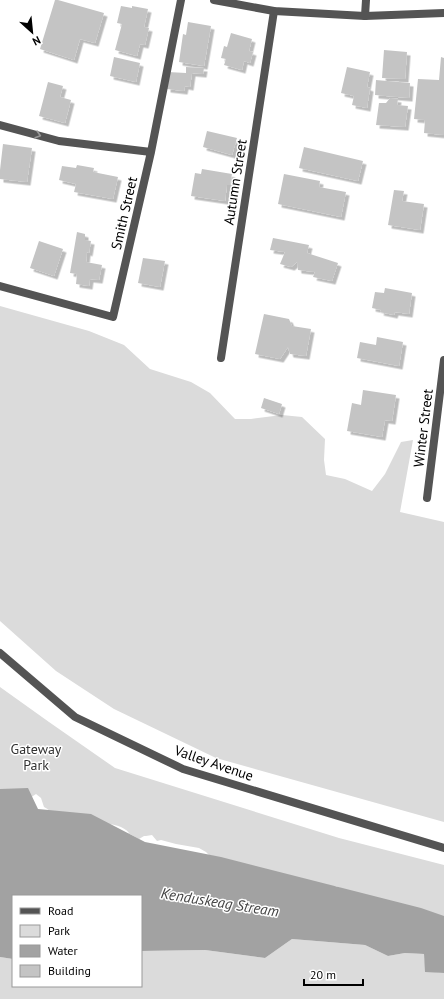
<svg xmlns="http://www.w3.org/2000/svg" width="444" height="999" viewBox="0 0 444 999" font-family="'PT Sans',sans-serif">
  <defs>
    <filter id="shadow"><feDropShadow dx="3.5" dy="3.5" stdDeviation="0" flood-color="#0004"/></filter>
  </defs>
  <rect width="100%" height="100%" fill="#fff"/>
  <path fill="#dbdbdb" d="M0,306l89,25 35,14 26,24 41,13 19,11 25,26h16l31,-4 20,2 23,22 -1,21 2,15 19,4 27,12 13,-17 16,-32 12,-2 -13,72 44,10v300l-228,-64 -102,-49 -58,-38 -56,-50z
    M0,687l49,35 66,46 224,70 105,27v57l-96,-30 -12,-6 -2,1 -125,-32 -3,-3 -7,-4 -23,-4 -15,-4 -4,1 -5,-6 -6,1h-2l-5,3 -11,-6h1c-10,-14 -45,-8 -61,-13 -4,-1 -11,-3 -14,-6 -4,-3 -6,-5 -10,-7l-3,-9 -5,-4 -6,4 -30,-5z
    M292,939l73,6 23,11 17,-3 19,1 2,17 18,2v26h-444v-42l13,2v27h128v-35l64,-1 60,8z"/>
  <path fill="#a2a2a2" d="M28,788l10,21 53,5 54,28 76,15 200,51 23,8v57l-19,-1 -1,-18 -19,-1 -17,3 -23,-11 -73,-6 -27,19 -60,-8 -64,1v-55h-128v63l-13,-2v-168z"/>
  <path fill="#c4c4c4" filter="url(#shadow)" d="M55,0h3l46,13 -9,30 -15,-4 -6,21 -34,-11z
    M121,6l11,2v-2l16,3 -4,18 5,1 -4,17 -5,-1 -3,12 -22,-6 7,-26 -5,-1z
    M188,22l23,4 -7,40 -25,-4 4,-28 3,1z
    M231,33l21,6 -3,12 4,1 -3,11 -6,-2 -2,9 -18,-5 2,-6 -5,-1 3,-12 3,1z
    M384,50l23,2 -2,27 -23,-1z
    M114,57l26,6 -4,19 -26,-6z
    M441,57l3,1v77l-20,-2 1,-13 -11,-1 4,-40 21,1z
    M186,67l18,1 -1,6 -11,-1 -2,14 -5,-1 -1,5 -17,-2 1,-17 18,1z
    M347,67l23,5 -3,15 3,1 -3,20 -15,-3 2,-9 -13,-3z
    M376,80l34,3 -1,15 -34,-3z
    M48,82l15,4 -3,11 11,3 -6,23 -26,-7z
    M390,98l8,1 -1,6 11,1 -3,21 -29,-2 3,-22h7z
    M207,131l30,7 -5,17 -29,-8z
    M3,144l29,4 -5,34 -27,-3v-9z
    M304,147l59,14 -5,20 -59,-13z
    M77,165l17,3 -1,4 25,5 -5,22 -39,-7 2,-8 -17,-4 3,-14 14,2z
    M202,169l30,5 -2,11h-3l-2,16 -34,-5 4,-23 6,1z
    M284,174l36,7 -1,6 27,5 -5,25 -63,-13z
    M394,190l10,1 -2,10 22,3 -4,26 -32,-5z
    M77,232l8,2v6l6,1 -2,12 -2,-1 -1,10 16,3 -3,15 -9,-1 -1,7 -13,-2 1,-10 -7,-1z
    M273,238l36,7 -2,8 31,10 -6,18 -19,-4 2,-5 -17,-2 -1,-8 -6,5 -11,-3 5,-12 -15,-2z
    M39,241l24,8 -9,27 -24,-8z
    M143,258l22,3 -5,26 -22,-4z
    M385,288l27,5 -3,21 -14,-2 -1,3 -14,-3 1,-2 -9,-2 3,-16 9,1z
    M264,314l25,5 3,7 19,3 -5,27 -16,-2 -2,-7 -8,12 -25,-5z
    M377,337l26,5 -4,24 -42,-8 3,-16 16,3z
    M363,390l33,5 -4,26 -7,-1 -3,17 -35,-6 5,-28 9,2z
    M264,398l18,6 -3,10 -18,-6z"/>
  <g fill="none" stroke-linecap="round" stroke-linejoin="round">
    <path stroke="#545454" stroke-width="8" d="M365,16l1,-16
      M0,125l59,16 92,11
      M0,286l113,31 38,-165 30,-152
      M221,358l53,-347
      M427,498l17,-138"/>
    <path stroke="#545454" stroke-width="8" d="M214,0l60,11 91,5 79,-3
      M0,653l75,64 108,52 261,79"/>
  </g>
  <defs><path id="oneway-chevron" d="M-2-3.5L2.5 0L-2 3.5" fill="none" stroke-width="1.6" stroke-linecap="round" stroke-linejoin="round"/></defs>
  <use stroke="#989898" href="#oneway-chevron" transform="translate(38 135) rotate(16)"/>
  <g text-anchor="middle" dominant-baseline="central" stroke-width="3" stroke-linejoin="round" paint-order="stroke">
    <g font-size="14" fill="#000" stroke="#fff">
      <text transform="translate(235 182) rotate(-81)">Autumn Street</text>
      <text transform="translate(124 213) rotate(-77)">Smith Street</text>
      <text transform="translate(423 428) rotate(-83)">Winter Street</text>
      <text transform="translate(214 763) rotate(19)">Valley Avenue</text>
    </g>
    <g font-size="14" fill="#323232" stroke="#fff">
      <text x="36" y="749">Gateway<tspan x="36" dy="16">Park</tspan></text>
    </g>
    <g font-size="15" font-style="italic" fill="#434343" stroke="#fff">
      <text transform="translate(220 902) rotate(9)">Kenduskeag Stream</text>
    </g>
  </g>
  <rect x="12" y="895" width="130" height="92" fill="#ffffff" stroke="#999999"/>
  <rect x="20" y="908" width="20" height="6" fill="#545454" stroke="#999999"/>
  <text x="48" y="915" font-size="12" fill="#000000">Road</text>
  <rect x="20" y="925" width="20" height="12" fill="#dbdbdb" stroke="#999999"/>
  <text x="48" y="935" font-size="12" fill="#000000">Park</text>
  <rect x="20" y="945" width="20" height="12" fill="#a2a2a2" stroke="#999999"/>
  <text x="48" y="955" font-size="12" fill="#000000">Water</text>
  <rect x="20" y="965" width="20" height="12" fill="#c4c4c4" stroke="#999999"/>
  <text x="48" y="975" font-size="12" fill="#000000">Building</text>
  <g transform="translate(32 32) rotate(153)" stroke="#ffffff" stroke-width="3" paint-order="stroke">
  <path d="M0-3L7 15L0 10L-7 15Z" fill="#000000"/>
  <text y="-6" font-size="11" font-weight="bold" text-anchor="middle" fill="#000000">N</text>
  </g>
  <path d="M304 979v6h59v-6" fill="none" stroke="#000000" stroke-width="2"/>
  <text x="310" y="979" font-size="12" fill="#000000" stroke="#ffffff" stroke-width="3" paint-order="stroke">20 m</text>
</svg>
